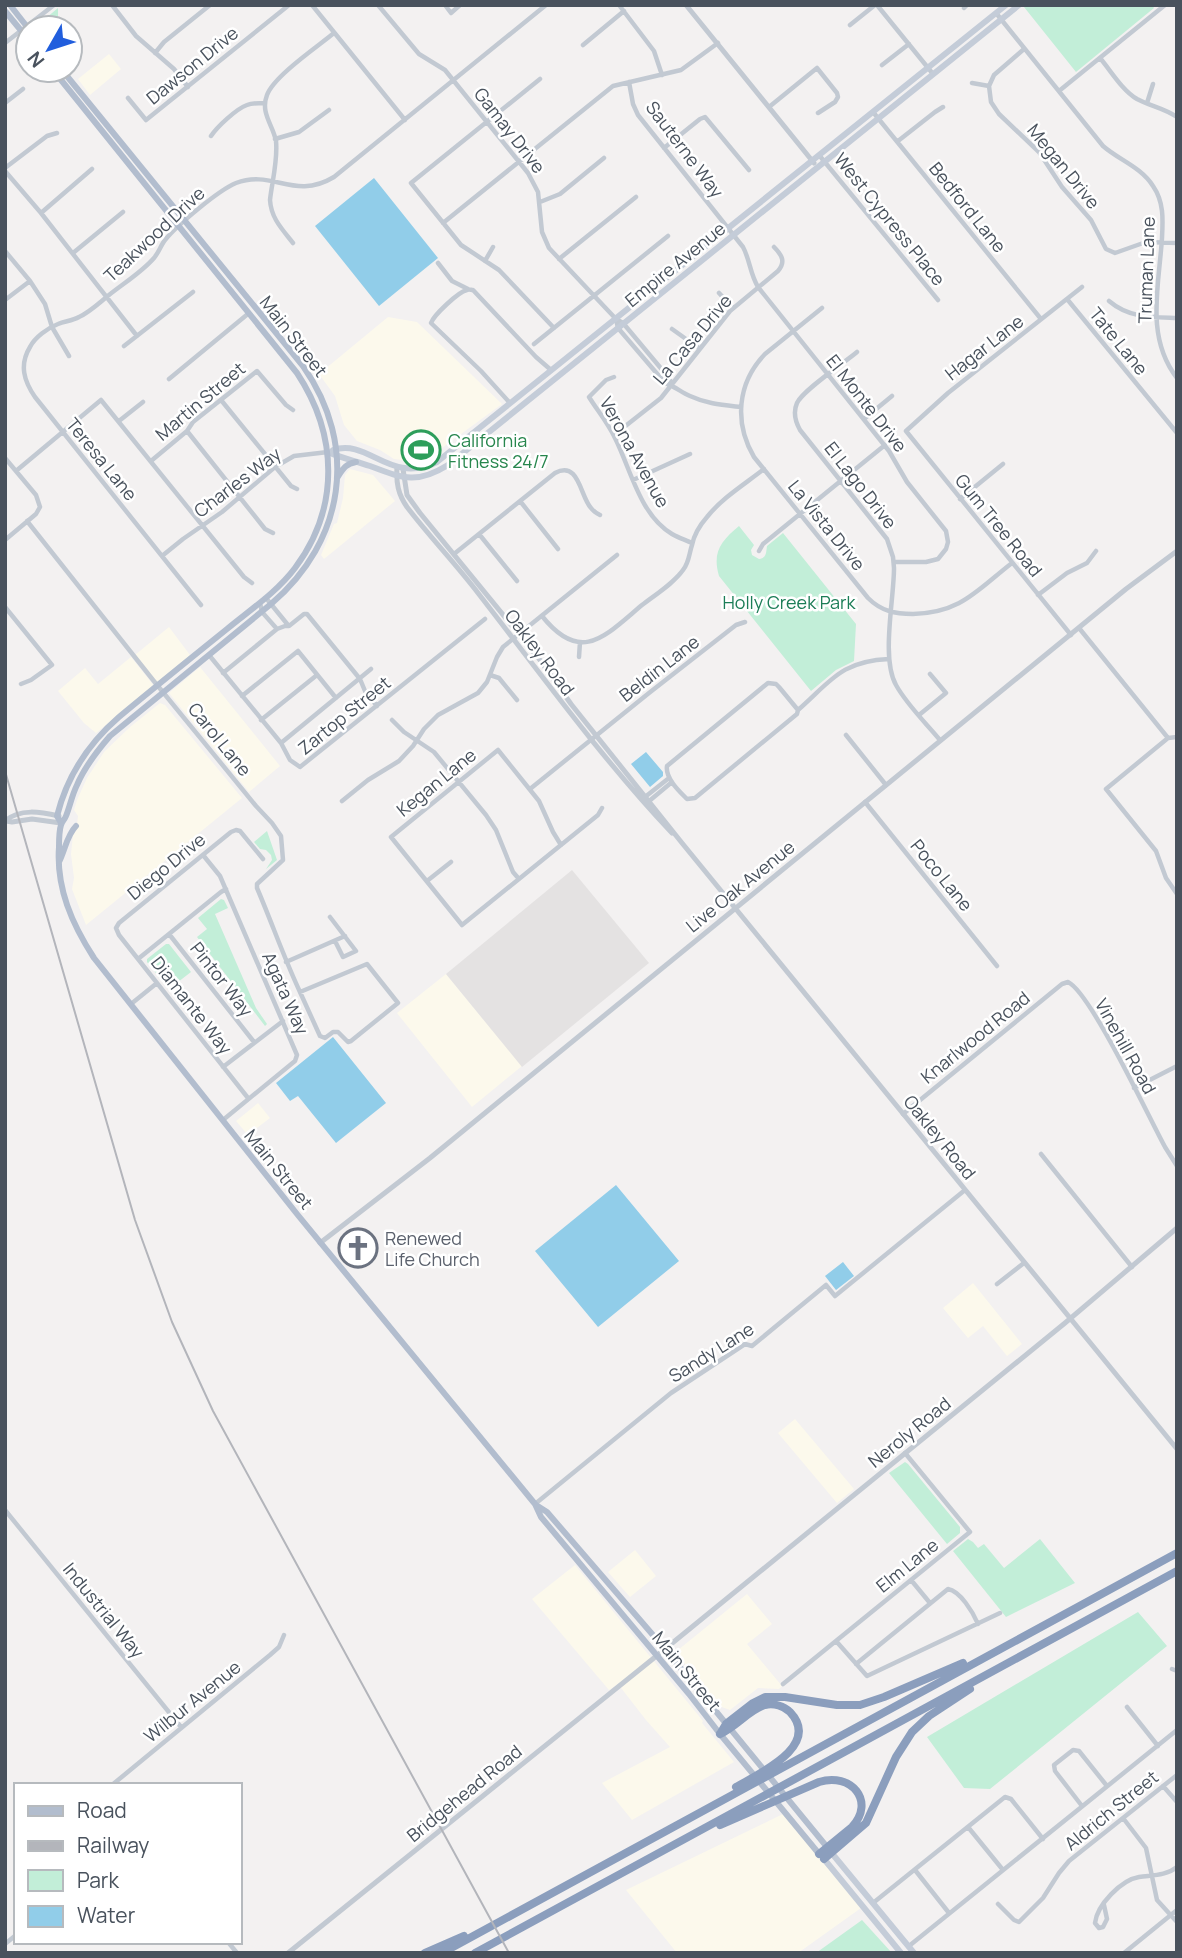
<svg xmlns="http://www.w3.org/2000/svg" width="1182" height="1958" viewBox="0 0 1182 1958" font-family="Manrope,sans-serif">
  <rect width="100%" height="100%" fill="#f3f1f1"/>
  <path fill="#fcf9ec" d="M109,54l12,15 -31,26 -12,-16z
    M388,317l29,5 85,82 -71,52 -22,5 -15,-2 -14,-9 -23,-9 -13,-16 -9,-29 -16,-22z
    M350,469l23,6 22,26 -71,58 -3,-4 13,-31 3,-1 6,-25 2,-23z
    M169,627l21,28 -33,28 -22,-28z
    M131,657l23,29 -58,47 -12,-10 -26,-32 27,-23 13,16z
    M200,667l80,99 -31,26 -80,-99z
    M160,703l5,2 77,93 -156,127 -14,-36 2,-11 -3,-24 2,-19 3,-4 2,-15 -4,-6 3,-10 10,-22 17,-26 26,-25z
    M446,974l76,92 -50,41 -75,-94z
    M258,1103l12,15 -22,17 -12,-14z
    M973,1283l49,61 -15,12 -24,-30 -15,12 -25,-30z
    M795,1419l59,70 -17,14 -59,-70z
    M635,1550l21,26 -26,21 -22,-25z
    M575,1565l128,156 -1,2 32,39 -102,58 -30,-37 68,-36 -24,-27 -28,-36 -9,6 -77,-91z
    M747,1594l25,30 -25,20 35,42 -3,3 -21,-1 -28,22 -11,-4 -43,-53 2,-3z
    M783,1814l78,94 -63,45h-121l-51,-63z"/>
  <path fill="#e4e2e2" d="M572,870l77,93 -127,104 -76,-93z"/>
  <path fill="#c2eed8" d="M1026,5h126l2,3 -78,64 -52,-65z
    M58,8v20h-19l1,-5z
    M739,526l15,19 -3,5 1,5 7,4c8,-1 7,-7 8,-13l16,-13 73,91 -2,37 -18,9 -25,21 -92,-115c-7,-24 2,-35 20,-50z
    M267,831l10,29 -11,9 6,-9 -1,-5 -5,-5 -6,-1 -6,-7z
    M221,899l3,1 4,8 -13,6 41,94 11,16 -2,2 -68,-89 10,-8 -9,-11z
    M166,944h3l22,28 -22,17 -22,-27v-3z
    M905,1462l3,2 52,63v6l-13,11 -58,-71z
    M968,1539l5,3 5,6 6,-4 20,24 36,-29 35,44 -69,34 -53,-66z
    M1138,1612l29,34 -177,143 -26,-1 -37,-51z
    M862,1920l30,33h-76z"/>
  <path fill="#91cde9" d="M374,178l64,80 -59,48 -64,-80z
    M646,752l17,20v4l-13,11 -19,-23z
    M333,1037l53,66 -50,40 -38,-47 -8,5 -14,-18z
    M616,1185l63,76 -81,66 -63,-76z
    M843,1262l11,14 -18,14 -11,-14z"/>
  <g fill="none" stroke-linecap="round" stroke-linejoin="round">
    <path stroke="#c2c9d2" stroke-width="4.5" d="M112,5l24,31 38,33 14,18
      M312,5l93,115
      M378,5l41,49 26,16 83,103 10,19 4,40 7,16 67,71 7,4 46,55 3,7
      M445,5l6,8 9,-8
      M619,5l35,46 8,24
      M877,5l56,69
      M964,8l3,-3
      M996,13l107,133c16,14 38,21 50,40 11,16 10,33 9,52 -3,48 -17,99 15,140
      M850,25l25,-20
      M5,43l49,-38
      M583,45l41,-34
      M1024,49l-30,26 -5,11 2,16 8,12 40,38 23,35 29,33 15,29 9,4 31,-11 31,1
      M155,53l9,-11 46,-37
      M1100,58c11,13 22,32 37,41 13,7 27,9 40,18
      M882,65l27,-21
      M540,79l-129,104 50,62 38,25 55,58
      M629,82l4,22 5,11 105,132c7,13 7,27 15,40l131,164 18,31 39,49 2,11 -2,7 -8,10 -12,3h-32
      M972,83l17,3
      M1059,91l106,-86
      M128,98l18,22 143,-115
      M5,103l18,-14
      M1147,103l6,-19
      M769,107l48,-39 20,25 1,4 -3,5 -17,11
      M873,112l168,207
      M211,136c6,-9 25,-27 36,-31 5,-2 12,-2 18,-2
      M275,139l24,-7 30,-22
      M898,141l37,-29 8,-5
      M664,148l36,-29 5,-2 44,53
      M819,155l119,145
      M5,168l42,-32 10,-3
      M5,171l36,42 96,123
      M540,202l20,-8 44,-36
      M41,213l51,-44
      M443,223l170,-137 68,-16 37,-27
      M293,243c-11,-14 -22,-25 -23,-43 2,-18 8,-40 6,-59 -3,-16 -16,-28 -9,-46 7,-19 50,-48 67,-62
      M5,251l25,30 15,23 7,23 17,29
      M73,253l50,-41
      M559,259l77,-62
      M485,261l8,-14
      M438,263l14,18 16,8
      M719,293l14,15
      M1067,299l110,134
      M5,300l25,-19
      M1109,301c20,17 42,16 68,17
      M822,308l-57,46c-28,29 -31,69 -11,103l114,141c13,13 27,16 45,16 48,-1 64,-24 99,-51
      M616,319l2,9 47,55c9,3 16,9 25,13 17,8 33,9 51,11
      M672,329l28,20
      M534,344l134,-108
      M124,346l69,-54
      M857,352c-13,11 -54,38 -60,51 -4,9 -2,18 3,27l87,109 6,18 1,11c0,32 -13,90 2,117 11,20 30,38 44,55
      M614,377l-8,3 -17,17c8,13 19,26 26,41 16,32 25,77 57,96 7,4 14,6 20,9
      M169,379l80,-66
      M221,400l70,86 6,3
      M510,403l-29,-32 -50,-48c3,-8 27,-31 36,-33 2,-1 4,0 6,0l63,67 15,13
      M864,419l28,-23
      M119,421l24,-19
      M187,431l78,98 8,4
      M614,435l47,-37 69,-87 48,-40c8,-9 4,-16 -4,-24
      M5,458l31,37 4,12 -4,7 -31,26
      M151,461l36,-30 6,-9 64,-51 29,34 7,5
      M16,471l85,-71 143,177 8,6
      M633,480l57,-26
      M960,499l43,-35
      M520,501l38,48
      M27,521l126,159 103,126 16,17 9,13 2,24 -26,24v4c15,35 27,70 43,104l67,-28 31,39 -47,38 -3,1 -10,-10h-5l-8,6 -5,-2 -20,-44
      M479,534l38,47
      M759,551l4,-7 122,-99
      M454,554l101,-81c24,-13 25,23 36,35 3,4 5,5 9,7
      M162,556l21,-17 39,-27 53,-45 19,-11 34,-4
      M1038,595l29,-22 20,-10 9,-12
      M266,598l22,27
      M260,603l2,9 15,17
      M201,605l-166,-208c-11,-16 -16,-32 -5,-50 5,-10 18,-19 28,-23 7,-3 14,-3 21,-7 11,-5 20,-14 30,-22 15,-12 33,-23 45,-37 5,-6 7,-13 11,-18 12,-15 54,-50 71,-57 37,-14 58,18 98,-6l212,-172
      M5,607l47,58 -21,15 -10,4
      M542,616c39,49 63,20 100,-11 14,-11 31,-21 41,-35 6,-7 6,-16 9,-25 2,-10 8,-20 15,-28 15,-19 38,-33 57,-48
      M1079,628l89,110
      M1071,635l-165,-204 42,-38 134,-106
      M209,655l72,88 9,17 10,7 185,-148
      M579,657l1,-15
      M223,673l54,-44 8,-3h4l15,-12h3l53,65 5,12 12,15
      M490,675l9,3 18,22
      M768,683l8,1 3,3 19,23 -1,4 -102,84 -8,1c-8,-8 -22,-21 -20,-33z
      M242,696l56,-45 38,47
      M798,710c33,-29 43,-49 91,-51
      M919,715l27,-22 -16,-19
      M261,720l56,-45
      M392,720l12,12 30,20 52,63 10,15 17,42 6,7
      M846,735l40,50
      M1177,737l-9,1 -62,51 50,62 10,27 11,16
      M281,743l90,-74
      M530,789l119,-96 87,-68 9,-3
      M645,797l24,-19
      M342,801l26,-21 31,-19 14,-15 11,-17 14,-14 40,-22 9,-11 10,-25 6,-10 114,-92
      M648,802l24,-20
      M865,802l132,164
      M561,845l-8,-13 -14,-31 -41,-51 -107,87 71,88 136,-110 4,-7
      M203,855l17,21 77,179 -2,6 -72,59
      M427,881l24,-19
      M330,917l26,34 -13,6 -8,-16
      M169,934l85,108
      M138,959l83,-67 5,-3
      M286,962l59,-26
      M131,1004l26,-21
      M223,1067l60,-46
      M1134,1088l43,-22
      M248,1098l-129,-163 -3,-7 3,-5 112,-91 5,-2 4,1 23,28
      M903,1114l159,-130 6,-2c23,11 81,136 97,165l12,19
      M1041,1154l91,113
      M997,1284l27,-21
      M535,1504l136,-111 74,-49 7,2 74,-61 9,11 130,-106
      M5,1510l176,217
      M911,1580l19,23
      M836,1641l31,35 133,-63
      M856,1664l92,-75c12,2 25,23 30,35
      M1172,1669l5,2
      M783,1684l187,-152 -65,-79
      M1127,1707l31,39
      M112,1785l158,-130 9,-8 5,-12
      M1163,1786l14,16
      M1082,1806l-27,-35 -1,-6 19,-15 6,1 28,35
      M1123,1818l23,30 11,52 20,22
      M968,1827l35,43
      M915,1870l34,43
      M873,1903l132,-106 6,2 32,40
      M998,1904l16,16 5,2 24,-24 16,-25 10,-12 108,-86
      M1104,1905l3,14 -4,8 -4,1 -4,-5c2,-18 26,-43 44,-46 13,-2 27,-1 38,-10
      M228,1942l9,11
      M5,1944l11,-9
      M909,1946l268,-216
      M1124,1953l53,-43"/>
    <path stroke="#c2c9d2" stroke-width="5" d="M686,5l128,158
      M397,467c-1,16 1,27 10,40 22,29 48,56 71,86 63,81 123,165 194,240
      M403,469l4,26 13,18 120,147 31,44 111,139 495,606
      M5,821c15,-13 36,-9 54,-5
      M6,821l6,1 20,-3 29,4
      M320,1243l110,-85 696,-569 51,-38
      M288,1953l361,-291 416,-339 112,-95"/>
    <path stroke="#c4ccd8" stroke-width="6" d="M333,450c36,-12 56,35 104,12l569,-457
      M328,452c13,6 28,9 42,14 32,12 46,19 78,-1l571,-460
      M830,1851l84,102
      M824,1859l77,94"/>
    <path stroke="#b2bdce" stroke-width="6" d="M10,5l18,23
      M5,11l23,28
      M53,70l244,303c41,62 43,135 -2,195 -18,24 -45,42 -68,61 -36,29 -72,58 -108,88 -30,26 -52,59 -62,99l4,7
      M62,70l241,296c56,80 42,175 -32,238l-161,132c-13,15 -25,30 -33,49 -5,10 -7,21 -11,31 -2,5 -3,3 -5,9 -2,6 -2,15 -2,22 -3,41 13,77 35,111l203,256 238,290 6,13 148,177 31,40 100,121
      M337,478c6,-9 8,-14 19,-16
      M59,862c6,-12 8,-27 17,-36
      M536,1505l11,7 118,137 162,198"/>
    <path stroke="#8b9ebd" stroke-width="8" d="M720,1734l6,-10 27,-21 12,-6h20l52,8h23l24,-8 79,-34
      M720,1734c16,-7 30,-25 45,-29 9,-2 19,1 25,7 32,34 -32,62 -54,75
      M720,1825l99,-43c32,-10 57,19 33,45l-33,27
      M824,1859l42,-36 30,-66 16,-25 17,-16 41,-27
      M425,1953l39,-17
      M442,1953l735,-400
      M475,1953l702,-382"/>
    <path stroke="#b3b5bb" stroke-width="2" d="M5,771l130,449 37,102 41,89 296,542"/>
  </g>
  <defs>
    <g id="stadium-ring" transform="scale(2.0125)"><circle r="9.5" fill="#fff" stroke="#2e9e5b" stroke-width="1.5"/><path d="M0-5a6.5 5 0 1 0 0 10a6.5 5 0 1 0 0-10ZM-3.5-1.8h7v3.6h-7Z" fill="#2e9e5b"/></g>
    <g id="church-ring" transform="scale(2.0125)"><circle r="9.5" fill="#fff" stroke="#6b7280" stroke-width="1.5"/><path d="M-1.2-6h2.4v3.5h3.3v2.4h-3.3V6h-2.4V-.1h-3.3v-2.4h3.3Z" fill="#6b7280"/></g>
  </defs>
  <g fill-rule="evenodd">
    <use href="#stadium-ring" x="421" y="450"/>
    <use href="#church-ring" x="358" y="1248"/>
  </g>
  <g text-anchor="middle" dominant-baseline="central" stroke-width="5" stroke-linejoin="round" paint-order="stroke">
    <g font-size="18" fill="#49525d" stroke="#fff">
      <text transform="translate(192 65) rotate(-39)">Dawson Drive</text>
      <text transform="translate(510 130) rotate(52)">Gamay Drive</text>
      <text transform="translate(685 149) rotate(53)">Sauterne Way</text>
      <text transform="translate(1064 166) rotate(51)">Megan Drive</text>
      <text transform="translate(968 207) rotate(51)">Bedford Lane</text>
      <text transform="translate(890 219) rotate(51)">West Cypress Place</text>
      <text transform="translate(154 234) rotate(-43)">Teakwood Drive</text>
      <text transform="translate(675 264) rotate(-39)">Empire Avenue</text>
      <text transform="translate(1146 270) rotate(-88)">Truman Lane</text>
      <text transform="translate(294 336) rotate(52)">Main Street</text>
      <text transform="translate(692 339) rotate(-50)">La Casa Drive</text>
      <text transform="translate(1119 341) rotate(51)">Tate Lane</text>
      <text transform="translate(984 347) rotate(-38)">Hagar Lane</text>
      <text transform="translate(200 401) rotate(-40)">Martin Street</text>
      <text transform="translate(867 403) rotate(52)">El Monte Drive</text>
      <text transform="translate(635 452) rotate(61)">Verona Avenue</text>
      <text transform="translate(102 459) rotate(51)">Teresa Lane</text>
      <text transform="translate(237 482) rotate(-37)">Charles Way</text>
      <text transform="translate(861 485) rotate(52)">El Lago Drive</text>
      <text transform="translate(827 525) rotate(51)">La Vista Drive</text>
      <text transform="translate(999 525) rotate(51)">Gum Tree Road</text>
      <text transform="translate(540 652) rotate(53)">Oakley Road</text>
      <text transform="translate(659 668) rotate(-38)">Beldin Lane</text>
      <text transform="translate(344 715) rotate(-39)">Zartop Street</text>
      <text transform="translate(220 739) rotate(51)">Carol Lane</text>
      <text transform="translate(436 782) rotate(-39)">Kegan Lane</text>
      <text transform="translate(166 866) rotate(-39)">Diego Drive</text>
      <text transform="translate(942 875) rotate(51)">Poco Lane</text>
      <text transform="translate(740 886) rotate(-39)">Live Oak Avenue</text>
      <text transform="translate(222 979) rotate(52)">Pintor Way</text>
      <text transform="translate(286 993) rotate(66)">Agata Way</text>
      <text transform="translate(192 1005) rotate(52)">Diamante Way</text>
      <text transform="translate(975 1037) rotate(-39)">Knarlwood Road</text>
      <text transform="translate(1126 1046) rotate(61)">Vinehill Road</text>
      <text transform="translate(940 1137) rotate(51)">Oakley Road</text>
      <text transform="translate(279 1169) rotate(51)">Main Street</text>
      <text transform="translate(711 1352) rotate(-32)">Sandy Lane</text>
      <text transform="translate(909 1432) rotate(-39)">Neroly Road</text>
      <text transform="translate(907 1565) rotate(-39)">Elm Lane</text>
      <text transform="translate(104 1610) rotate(51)">Industrial Way</text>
      <text transform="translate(687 1671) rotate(51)">Main Street</text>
      <text transform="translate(192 1701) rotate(-39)">Wilbur Avenue</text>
      <text transform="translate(464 1793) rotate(-39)">Bridgehead Road</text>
      <text transform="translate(1111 1810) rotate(-39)">Aldrich Street</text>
    </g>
    <g font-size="18" fill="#27864d" stroke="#fff" text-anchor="start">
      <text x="448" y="440">California<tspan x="448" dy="21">Fitness 24/7</tspan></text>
    </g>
    <g font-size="18" fill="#1c7d57" stroke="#fff">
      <text x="789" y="602">Holly Creek Park</text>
    </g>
    <g font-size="18" fill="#5b616d" stroke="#fff" text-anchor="start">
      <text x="385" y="1238">Renewed<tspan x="385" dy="21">Life Church</tspan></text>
    </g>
  </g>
  <rect width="1182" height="1958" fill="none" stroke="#49525d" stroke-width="14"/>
  <rect x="14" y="1783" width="228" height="161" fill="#ffffff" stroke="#b6babe" stroke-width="2"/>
  <rect x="28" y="1806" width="35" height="10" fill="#b2bdce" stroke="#b6babe" stroke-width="2"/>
  <text x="77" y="1818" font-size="21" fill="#49525d">Road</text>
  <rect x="28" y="1841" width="35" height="10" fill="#b3b5bb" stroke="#b6babe" stroke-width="2"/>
  <text x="77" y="1853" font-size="21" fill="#49525d">Railway</text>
  <rect x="28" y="1870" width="35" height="21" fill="#c2eed8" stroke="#b6babe" stroke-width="2"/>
  <text x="77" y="1888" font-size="21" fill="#49525d">Park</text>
  <rect x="28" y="1906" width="35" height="21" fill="#91cde9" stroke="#b6babe" stroke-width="2"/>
  <text x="77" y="1923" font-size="21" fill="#49525d">Water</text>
  <g transform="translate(49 49) rotate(231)"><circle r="33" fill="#ffffff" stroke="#b6babe" stroke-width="2"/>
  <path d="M0-5L12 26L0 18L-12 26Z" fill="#215edd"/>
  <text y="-10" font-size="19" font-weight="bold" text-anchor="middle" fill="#49525d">N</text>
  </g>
</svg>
